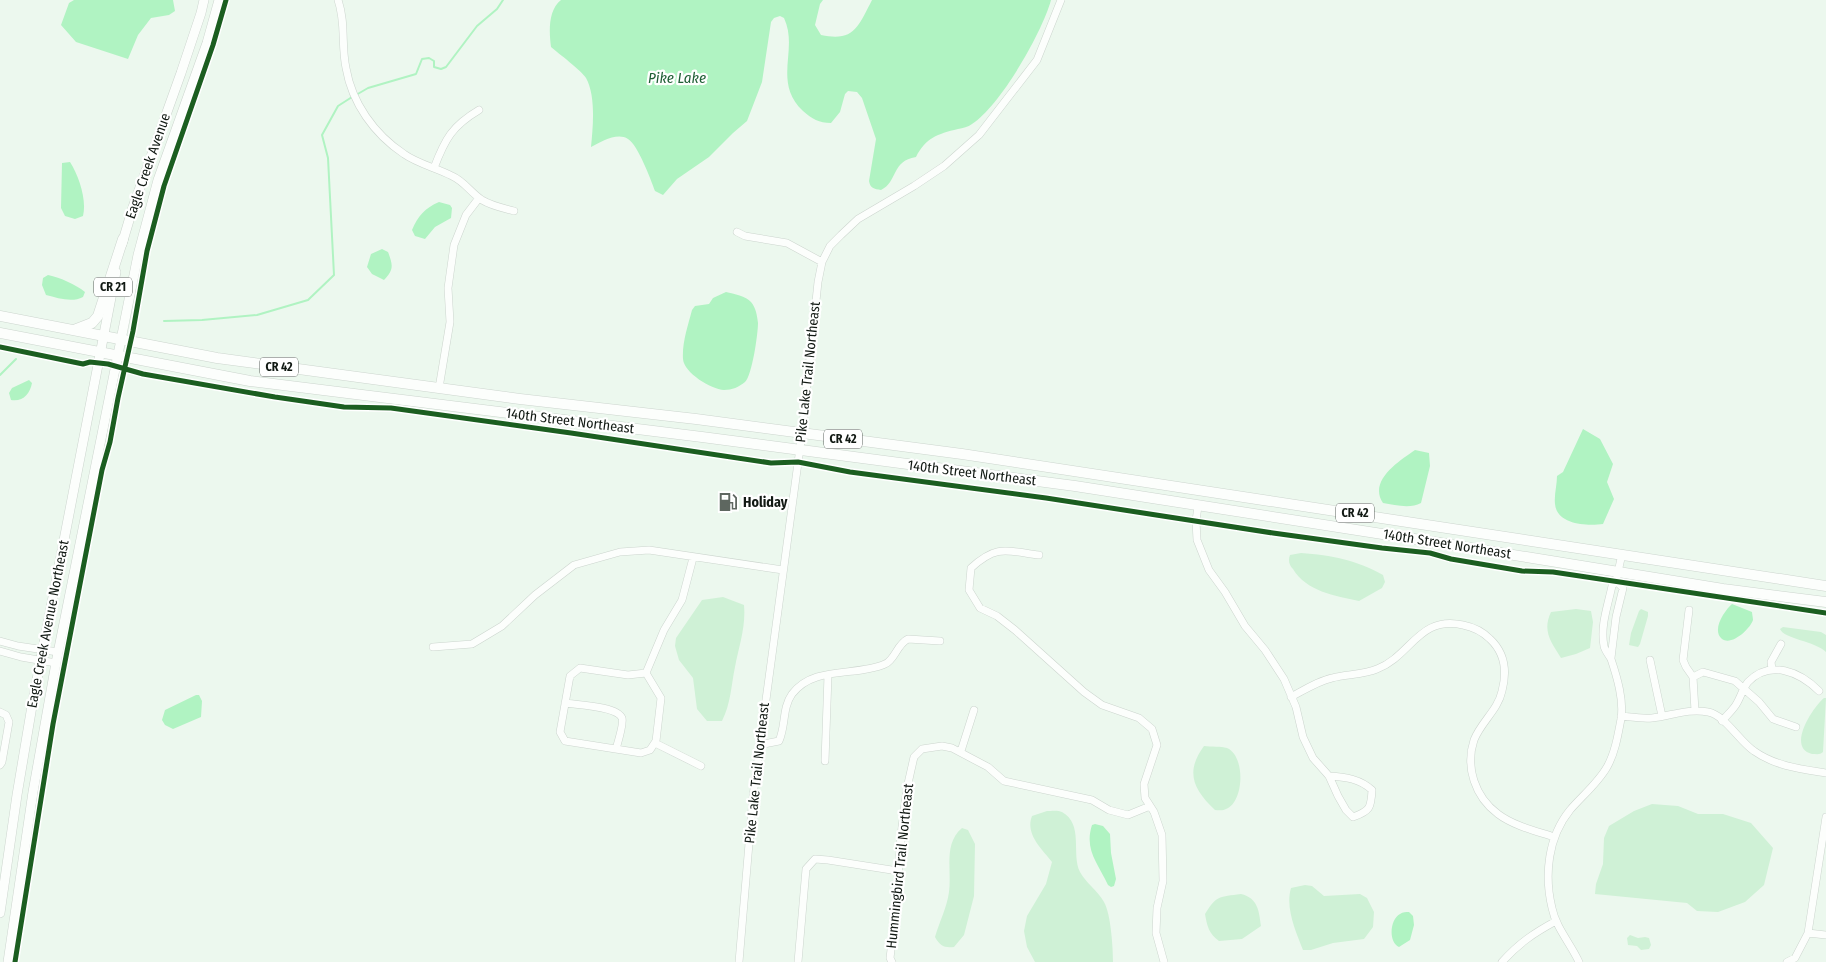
<svg xmlns="http://www.w3.org/2000/svg" width="1826" height="962" viewBox="0 0 1826 962" font-family="'Fira Sans Condensed',sans-serif">
  <rect width="100%" height="100%" fill="#ecf8ee"/>
  <path fill="#cff1d6" d="M1301,553c31,2 55,7 82,22l2,7 -3,6 -23,13c-24,-5 -53,-10 -66,-32 -4,-4 -5,-9 -3,-14z
    M723,597l21,8c2,22 -5,41 -9,62 -4,19 -4,36 -13,54h-15l-10,-12 -4,-31 -14,-18 -4,-14 1,-8 26,-38z
    M1576,609l15,2 2,11 -3,26 -14,6 -15,4c-10,-16 -19,-27 -10,-46z
    M1641,609l7,3v4l-8,28 -2,3 -9,-2 2,-12 8,-22z
    M1783,627l38,5 5,3v17c-11,-11 -42,-13 -46,-23z
    M1824,698h2l-3,54c-3,3 -6,2 -11,2 -26,-6 1,-47 12,-56z
    M1204,746c7,1 17,0 23,2 19,8 17,55 -1,61 -3,2 -8,1 -11,1 -22,-21 -30,-38 -11,-64z
    M1652,804l26,2 20,8h25l28,9 22,25 -9,37 -19,17 -27,10 -21,-1 -10,-8 -92,-9 1,-10 7,-20 1,-26 5,-12 25,-15z
    M1047,811c4,0 11,-1 15,1 22,12 9,42 18,60 6,11 18,19 24,30 7,12 9,47 9,60h-78l-8,-15 -3,-16 3,-15 19,-32 6,-22c-11,-14 -27,-28 -20,-46z
    M962,828l6,2 7,14 -1,52 -10,39 -10,12c-10,1 -14,-1 -19,-10 4,-14 12,-30 14,-45 3,-22 -6,-48 13,-64z
    M1305,885l7,1 12,10 36,-2 7,4 7,14 -1,15 -9,12 -31,4 -22,7h-8c-7,-18 -18,-42 -12,-62z
    M1241,894c17,4 18,17 20,32l-19,13 -23,2c-10,-7 -12,-15 -14,-27 12,-19 14,-17 36,-20z
    M1630,935l8,3 7,-1 4,1 2,7 -2,4 -8,1 -4,-4 -9,-1 -1,-7z"/>
  <path fill="#b0f3c2" d="M74,0h99l2,11 -6,4 -18,3 -13,17 -10,24 -52,-17 -15,-17 8,-22z
    M561,0h262l-3,4 -5,21 6,10c33,7 37,-8 51,-35h179c-9,33 -51,106 -79,124 -4,3 -9,4 -14,5 -21,5 -32,9 -42,28 -25,4 -18,25 -35,33 -7,-1 -11,-2 -12,-9l7,-42 -14,-41 -5,-6 -9,-1 -3,3 -5,18 -9,11c-12,0 -19,-4 -28,-12 -31,-30 -4,-61 -19,-93l-4,-2 -6,2 -3,4 -9,60 -15,39 -14,12 -24,24 -32,22 -14,16 -8,-4c-4,-11 -17,-46 -27,-52 -11,-7 -27,3 -37,8 2,-20 5,-51 -5,-69 -4,-7 -28,-25 -35,-31 -2,-15 -3,-37 10,-47z
    M70,162c9,14 17,38 13,54l-8,3 -10,-3 -4,-8 1,-45z
    M439,202l11,3 2,3 -1,10 -16,9 -10,12 -10,-3 -3,-6c6,-14 13,-22 27,-28z
    M382,249l6,3c5,13 6,18 -4,28l-12,-6 -5,-7 4,-13z
    M48,275c13,3 27,9 37,17l-2,5c-11,6 -25,1 -37,-2l-4,-10 1,-7z
    M726,292c8,2 20,4 25,10 5,6 6,13 7,21 0,11 -6,53 -13,59 -6,5 -13,8 -21,8 -13,-1 -40,-17 -41,-31 -1,-17 5,-33 9,-49l3,-4 14,-2 4,-6z
    M29,380l3,3c-2,11 -9,19 -21,17l-2,-7 3,-5z
    M1583,429l17,10 13,25 -6,18 7,17 -11,25c-16,2 -46,1 -48,-20 -1,-9 2,-19 2,-28l6,-4z
    M1415,450l14,3 1,13 -9,37c-11,6 -26,2 -38,0 -15,-22 16,-42 32,-53z
    M1732,604l20,8c0,1 1,6 1,8 -3,9 -21,26 -31,19 -11,-9 3,-29 10,-35z
    M196,695h3l3,6 -1,16 -28,12 -8,-4 -3,-5 3,-10z
    M1095,824l8,2 7,8 1,19 5,26 -2,7 -3,1 -3,-2c-10,-22 -24,-35 -16,-60z
    M1409,912l4,4 1,9 -4,15 -11,7c-11,-5 -9,-28 1,-33 3,-2 6,-2 9,-2z"/>
  <g fill="none" stroke-linecap="round" stroke-linejoin="round">
    <path stroke="#b0f3c2" stroke-width="2" d="M356,95l12,-7 48,-14 6,-15 7,-1 5,3v6l7,2 5,-2 31,-41 20,-17 6,-9
      M164,321l38,-1 55,-5 51,-15 26,-25 -6,-117 -6,-23 16,-29 14,-9
      M0,375l16,-16"/>
    <g stroke="#ccd5ce" stroke-width="8">
      <path id="minor" d="M338,0c8,23 3,45 8,68 6,35 28,66 58,86 14,10 33,14 48,22 12,5 19,17 30,24 10,6 21,8 32,11
        M434,168c11,-29 18,-42 45,-58
        M737,232l8,4 42,7 35,19
        M439,388l11,-66 -2,-34 6,-43 12,-30 13,-17
        M1198,506l-2,15 1,19 12,30 16,22 20,34 20,24 19,29 12,28 7,30 10,21 16,18 9,20 8,14 7,7c17,-6 18,-9 19,-27 -12,-11 -26,-13 -43,-14
        M1039,555c-32,-4 -42,-11 -68,13l-2,22 11,18 17,8 18,14 69,62 18,13 37,13 13,11 5,16 -13,39 1,14 9,14 8,23 1,46 -6,27 -1,25 8,29
        M1689,610l-6,50 3,7 7,10 2,34
        M0,641l18,5 40,6
        M433,647l39,-3 30,-18 33,-31 39,-30 46,-13 29,-2 134,20
        M0,651l21,6 35,6
        M1611,658l5,-41 7,-29 -7,-7
        M1650,660l12,56
        M580,668l48,7 18,-2 15,25 -5,43 -6,9 -9,3 -76,-12 -5,-9 10,-56z
        M1772,669l-1,-7 10,-18
        M646,673l18,-43 18,-30 11,-42
        M1693,677l10,-5 32,9 24,21 14,17 23,8
        M1291,697c13,-7 27,-16 41,-19 14,-4 31,-3 45,-9 34,-13 42,-54 86,-44 10,2 20,7 27,14 15,14 17,33 12,52 -4,19 -21,31 -28,49 -9,27 1,57 24,74 16,12 38,17 56,23
        M565,703c12,2 52,3 57,15 2,5 -4,24 -6,31
        M0,712l6,3 3,7 -7,40 -2,3
        M1621,716c10,1 21,3 31,2 18,-2 37,-10 56,-6 17,3 31,29 46,39 21,15 47,18 72,22
        M1722,721c5,-6 12,-12 15,-18 4,-7 6,-15 11,-21 22,-23 52,-10 71,9
        M655,743l46,23
        M759,745l20,-4c7,-15 3,-33 13,-47 22,-29 64,-17 93,-30 10,-4 12,-20 23,-25l32,2
        M961,751l13,-41
        M825,761l3,-86
        M1808,933l18,2
        M739,962l14,-166 49,-363 16,-151 4,-20 8,-16 11,-11 17,-16 56,-33 30,-20 35,-31 58,-75 24,-60
        M798,962l8,-93 9,-10 13,1 70,11
        M892,962l-2,-4 6,-50 5,-73 6,-47 7,-31 8,-8 20,-3 10,2 36,19 16,14 88,19 17,10 19,5 22,-9
        M1502,962c17,-19 32,-29 54,-41
        M1579,962c-8,-18 -23,-34 -27,-54 -8,-33 -4,-71 18,-98 12,-14 28,-27 37,-43 8,-14 11,-32 14,-48 3,-19 -4,-42 -10,-60 -2,-4 -6,-8 -7,-13 -4,-20 4,-41 8,-60l4,-5 6,-27
        M1787,962l8,-4 13,-25 18,-116"/>
    </g>
    <g stroke="#ccd5ce" stroke-width="10">
      <path id="major" d="M122,244l11,-37 48,-134 20,-60 3,-13
        M0,913l17,-118 16,-95 83,-428
        M8,962l25,-170 23,-129 82,-408 20,-75 49,-137 12,-43"/>
    </g>
    <g stroke="#ccd5ce" stroke-width="11">
      <path id="highway" d="M0,316l217,42 303,41 176,20 266,35 864,132
        M74,330l18,-7 6,-7 25,-77
        M0,333l250,48 452,56 373,49 365,57 283,46 103,13"/>
    </g>
    <use href="#minor" stroke="#fcfefc" stroke-width="7"/>
    <use href="#major" stroke="#fcfefc" stroke-width="9"/>
    <use href="#highway" stroke="#fcfefc" stroke-width="10"/>
    <g stroke="#fff" stroke-width="8">
      <path id="cycleway" d="M0,347l83,17 7,-2 18,2 35,10 132,23 69,10 47,1 180,25 200,30 27,-1 52,10 196,26 227,35 109,15 48,5 21,6 71,12 31,1 273,41
        M15,962l38,-238 49,-254 8,-28 8,-44 15,-67 14,-80 17,-65 49,-141 13,-45"/>
    </g>
    <use href="#cycleway" stroke="#1b5e20" stroke-width="5"/>
  </g>
  <defs>
    <g id="fuel-bare" transform="scale(1.5)"><path d="M-5.5-6h7V0h2V4h1.3V-2.5L3-4.5l.8-.8L6-3V5H2.5V1h-1V6h-7ZM-4.2-4.7v3.2H.2V-4.7Z" fill="#5e6760" stroke="#fff" stroke-width="2.5" paint-order="stroke"/></g>
  </defs>
  <g fill-rule="evenodd">
    <use href="#fuel-bare" x="728" y="502"/>
  </g>
  <g text-anchor="middle" dominant-baseline="central" stroke-width="4.5" stroke-linejoin="round" paint-order="stroke">
    <g fill="#fff" stroke="#585e5a" stroke-width="1">
      <rect x="94" y="277.5" width="38" height="19" rx="4"/>
      <rect x="260" y="357.5" width="38" height="19" rx="4"/>
      <rect x="824" y="429.5" width="38" height="19" rx="4"/>
      <rect x="1336" y="503.5" width="38" height="19" rx="4"/>
    </g>
    <g font-size="12" font-weight="bold" fill="#111913">
      <text x="113" y="287">CR 21</text>
      <text x="279" y="367">CR 42</text>
      <text x="843" y="439">CR 42</text>
      <text x="1355" y="513">CR 42</text>
    </g>
    <g font-size="14" fill="#111913" stroke="#fff">
      <text transform="translate(148 166) rotate(-71)">Eagle Creek Avenue</text>
      <text transform="translate(808 372) rotate(-84)">Pike Lake Trail Northeast</text>
      <text transform="translate(570 421) rotate(7)">140th Street Northeast</text>
      <text transform="translate(972 473) rotate(7)">140th Street Northeast</text>
      <text transform="translate(1447 544) rotate(9)">140th Street Northeast</text>
      <text transform="translate(48 624) rotate(-79)">Eagle Creek Avenue Northeast</text>
      <text transform="translate(757 773) rotate(-84)">Pike Lake Trail Northeast</text>
      <text transform="translate(900 866) rotate(-84)">Hummingbird Trail Northeast</text>
    </g>
    <g font-size="14" font-weight="bold" fill="#111913" stroke="#fff" text-anchor="start">
      <text x="743" y="502">Holiday</text>
    </g>
    <g font-size="15" font-style="italic" fill="#1f5f35" stroke="#fff">
      <text x="677" y="78">Pike Lake</text>
    </g>
  </g>
</svg>
